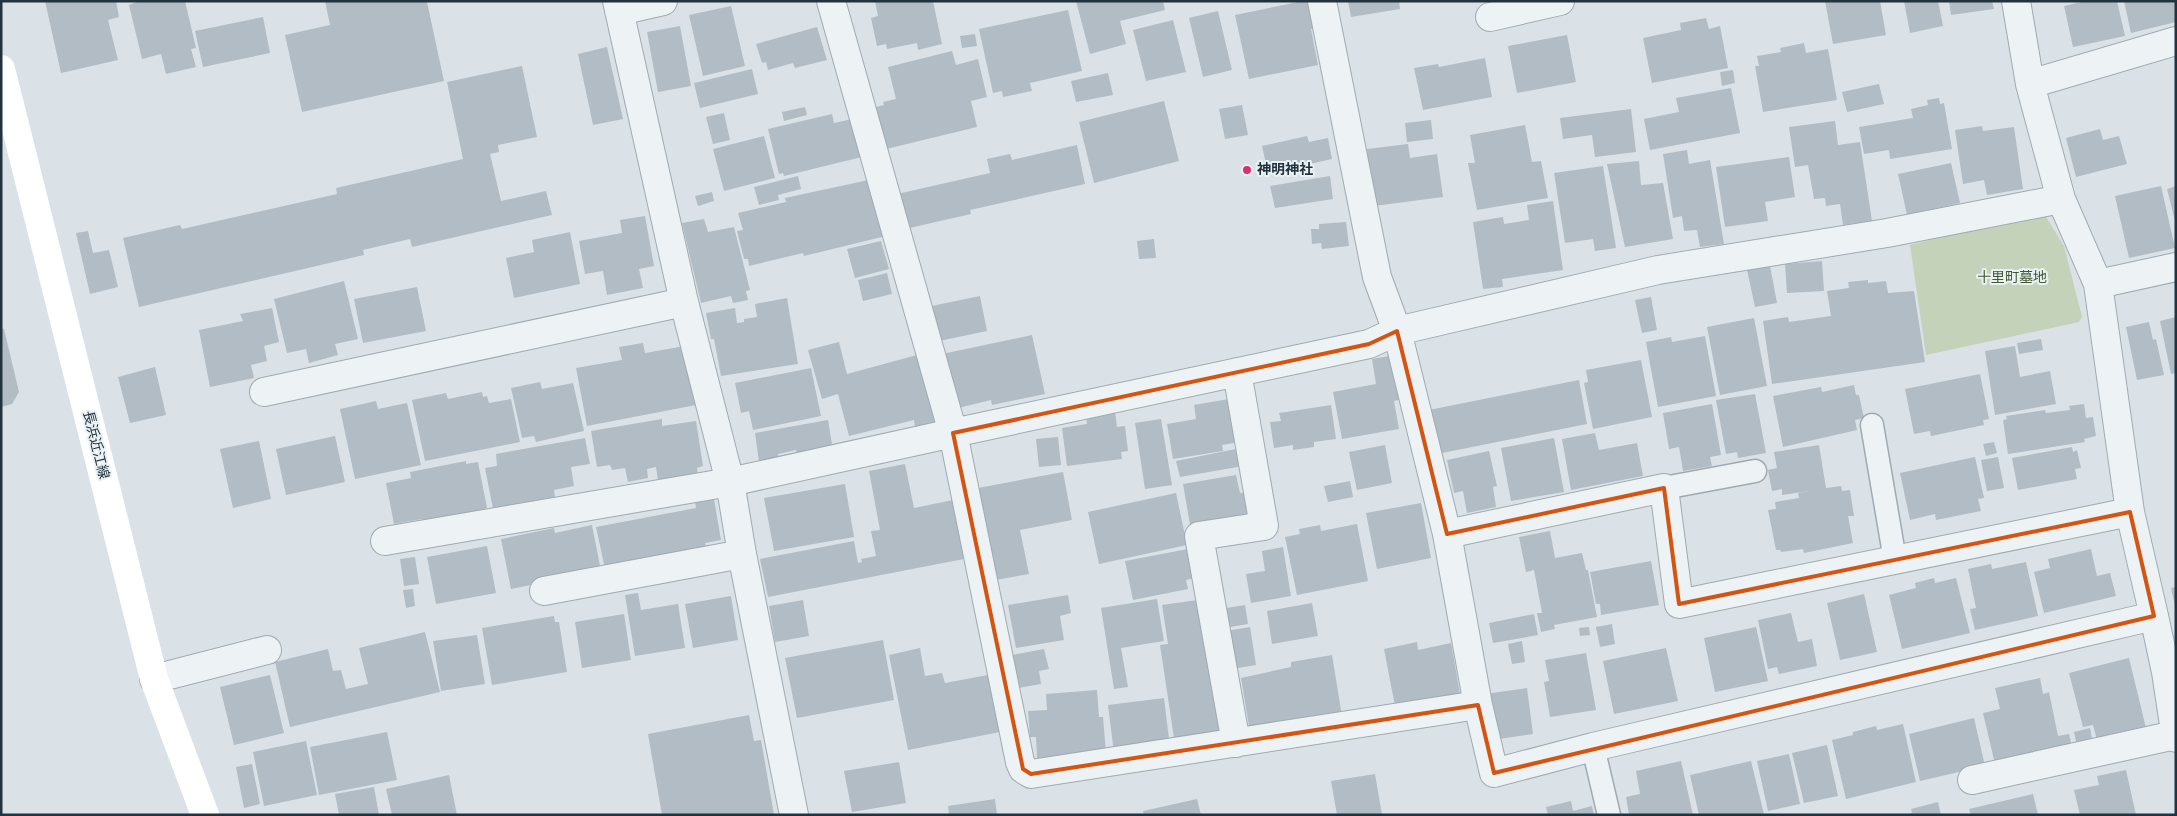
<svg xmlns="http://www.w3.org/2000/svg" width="2177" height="816" viewBox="0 0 2177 816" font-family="Overpass,'Noto Sans JP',sans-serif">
  <rect width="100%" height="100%" fill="#dae2e7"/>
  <path fill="#c5d2ba" d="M2043,212l21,34 18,71 -3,5 -153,33 -16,-110z"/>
  <path fill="#b1bcc4" d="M45,1h71l3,16 -11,3 10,40 -57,13z
    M139,1h46l11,47 -5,1 5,18 -30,7 -5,-20 -19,5 -13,-54z
    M325,1l102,1 17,79 -142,31 -17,-77 45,-10z
    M875,1h58l9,43 -24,6 -1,-7 -30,6 -1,-5 -9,2 -6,-28 7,-2z
    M1076,1h87l2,9 -45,11 6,23 -36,10z
    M1303,1h9l5,27 -6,1 7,36 -69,14 -14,-64z
    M1348,1h51l1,8 -49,8z
    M1825,1h55l6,34 -53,9z
    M1904,1h34l5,25 -33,7z
    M1949,1h43l2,8 -43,6z
    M2086,1h31l8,35 -52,11 -9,-41z
    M2124,1h52v21l-45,11z
    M731,6l14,60 -42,10 -14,-61z
    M1068,10l14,61 -52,12 2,8 -29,6 -1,-6 -9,2 -14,-64z
    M1218,11l14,59 -29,7 -14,-59z
    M263,17l7,36 -67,14 -8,-36z
    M1706,18l3,11 11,-3 8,42 -76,15 -9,-45 38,-8 -1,-7z
    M1173,20l13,52 -40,9 -13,-51z
    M680,26l11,60 -33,6 -11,-60z
    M817,27l10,33 -32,8 -2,-5 -25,7 -2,-8 -4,1 -6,-19z
    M975,34l2,12 -15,2 -2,-12z
    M1567,35l9,47 -59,11 -9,-47z
    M1804,43l2,10 22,-4 9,51 -74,12 -8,-46h4l-2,-10 24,-4 -1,-4z
    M607,47l16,72 -30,6 -15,-71z
    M952,51l4,14 22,-6 9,38 -16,4 6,26 -99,24 -10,-42 16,-4 -1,-3 13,-3 -8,-32z
    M1485,58l7,39 -69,13 -9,-42 24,-4 1,3z
    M522,66l15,71 -39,8 1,7 -9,2 11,47 45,-10 6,24 -140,32 -2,-8 -47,11 1,5 -225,52 -16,-69 57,-13 2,4 155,-35 -1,-6 127,-29 -16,-77z
    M752,69l6,25 -58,14 -6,-25z
    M1733,70l2,13 -13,3 -2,-14z
    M1108,73l5,22 -37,7 -5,-21z
    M1879,84l5,20 -37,8 -5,-20z
    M1731,88l9,45 -90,17 -6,-31 35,-7 -3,-14z
    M1939,98l1,6 4,-1 8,46 -62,10 -1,-9 -25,4 -5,-27 54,-9 -2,-9 17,-4 -1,-5z
    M1164,101l15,60 -85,22 -15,-61z
    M1242,105l6,30 -23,4 -6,-30z
    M805,107l2,8 -23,6 -2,-9z
    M1631,109l5,43 -41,5 -3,-22 -29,4 -3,-21z
    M724,113l6,27 -17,4 -7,-27z
    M832,114l2,9 23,-5 9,38 -82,20 -1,-3 -4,1 -11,-45z
    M1431,120l2,19 -26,3 -2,-19z
    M1835,121l3,24 22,-3 12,79 -29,4 -3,-21 -14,2 -1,-8 -11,1 -6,-34 -13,2 -6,-40z
    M1525,125l7,37 9,-1 7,37 -71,12 -9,-47h7l-5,-28z
    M1982,126l1,5 31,-4 9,62 -36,6 -3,-15 -21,4 -8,-54z
    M2100,129l3,11 16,-4 8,28 -51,13 -10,-39z
    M764,136l11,42 -51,13 -11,-42z
    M1307,136l2,6 19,-4 4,21 -64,14 -6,-27z
    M1408,144l2,14 27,-4 6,43 -69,9 -7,-57z
    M1077,145l8,39 -115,26 1,4 -66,15 -8,-35 93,-21 -3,-14 23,-5 2,6z
    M1687,150l2,14 21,-4 14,84 -24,3 -3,-17 -13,1 -2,-15 -9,2 -10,-64z
    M1789,157l6,40 -30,5 3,19 -43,6 -9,-60z
    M1639,161l2,24 22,-2 10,56 -48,8 -18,-83z
    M1951,163l9,40 -53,12 -9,-41z
    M1603,166l13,82 -21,3 -2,-12 -28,4 -11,-70z
    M798,176l3,13 -23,6 1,5 -20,5 -5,-18z
    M1330,176l3,23 -58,9 -5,-22z
    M873,179l13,57 -82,20 -1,-3 -54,13 -1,-7h-4l-7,-28 6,-1 -5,-17 48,-11 -1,-4z
    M2161,186l14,62 -46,10 -14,-62z
    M2176,186v35h-1l-8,-32z
    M712,192l2,9 -16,5 -3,-10z
    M1553,201l10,69 -61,9 1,8 -20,2 -10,-67 30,-5 1,7 25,-4 -2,-15z
    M645,216l9,50 -15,3 4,19 -36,7 -4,-24 -18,3 -6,-33 43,-8 -2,-13z
    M704,219l4,13 26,-5 16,63 -4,1 2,9 -15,3 -2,-7 -30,7 -19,-80z
    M1346,222l3,24 -27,3 -1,-6 -9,1 -1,-15h8v-5z
    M88,231l5,22 16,-3 9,37 -28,7 -14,-61z
    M570,232l10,52 -66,14 -8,-40 28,-6 -2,-12z
    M1154,239l2,19 -17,1 -2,-18z
    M881,241l8,28 -34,9 -8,-29z
    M1822,261l2,30 -37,2 -2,-29z
    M1770,266l7,37 -22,4 -8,-37z
    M887,273l5,21 -29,7 -5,-21z
    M1868,280v3l18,-2 2,12 26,-2 11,71 -153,22 -9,-63 25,-4 1,5 42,-6 -4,-25 22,-3 -1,-6z
    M344,281l14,58 -23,5 3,11 -29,8 -3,-14 -19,4 -13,-54z
    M417,287l9,44 -63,12 -9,-44z
    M980,296l7,35 -48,10 -7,-35z
    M1651,297l6,33 -15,3 -7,-33z
    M787,298l11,66 -77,12 -7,-37h-3l-5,-26 29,-5 2,15 7,-1v-3l13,-2 -2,-13z
    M272,308l7,34 -15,4 3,15 -16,4 3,13 -44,9 -11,-57 44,-9 -3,-7z
    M2176,317v56l-5,1 -11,-53z
    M1754,318l13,68 -47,9 -13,-68z
    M2149,322l4,18 3,-1 8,36 -27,5 -11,-53z
    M1,328l3,1 15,63 -7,12 -11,3z
    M1032,335l13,59 -53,11 -1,-5 -37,9 -12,-55z
    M1705,336l11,60 -58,11 -12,-65 25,-5 1,5z
    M2041,339l2,11 -24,4 -2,-11z
    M839,342l8,32 70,-19 21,67 -23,6 -1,-8 -65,16 -11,-42 -16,5 -14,-49z
    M643,343l2,10 40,-7 11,59 -109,21 -11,-58 46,-8 -3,-13z
    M2015,346l5,31 30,-6 6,33 -61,11 -10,-64z
    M1395,355l8,44 -9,2 5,28 -57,10 -9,-47 43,-8 -4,-25z
    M1641,360l11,57 -59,12 -9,-46 4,-1 -2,-12z
    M155,367l11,48 -36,8 -12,-46z
    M811,368l10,48 -68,14 -4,-19 -8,2 -6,-30z
    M1980,374l9,45 -6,1 1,5 -53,11 -1,-5 -16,3 -9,-45z
    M1579,380l8,44 -150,30 -8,-44z
    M540,382l2,7 31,-6 11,48 -48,11 -2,-6 -12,2 -11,-50z
    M1854,385l2,10h3l5,23 -9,2 2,10 -74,17 -10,-51 48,-9 1,5z
    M482,392l1,5 4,-1 2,7 22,-4 9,43 -95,19 -13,-61 34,-7 2,6z
    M1755,394l11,59 -28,5 -1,-6 -11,2 -10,-54z
    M1229,399l11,43 -18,3 1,6 -50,8 -6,-35 29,-5 -2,-14z
    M376,401l2,8 29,-6 14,62 -66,14 -15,-70z
    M1712,404l9,51 -11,2 2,9 -29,5 -4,-24 -10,2 -6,-36z
    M2084,404l2,14 7,-1 3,19 -12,3 1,3 -77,12 -5,-34 4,-1 -1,-3 39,-6 1,3 24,-3 -1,-4z
    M1331,405l5,34 -22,3v5l-21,3v-5l-19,3 -4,-26 11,-1 -2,-8z
    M1115,411l2,16 8,-1 3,25 -7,1 1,7 -55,7 -5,-38 25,-4 -1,-9z
    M662,419v7l34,-5 7,45 -6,2 1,6 -40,7 -2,-14 -9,2 1,9 -20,4 -3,-14 -13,2 -2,-5 -13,2 -6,-36z
    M1161,419l11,66 -27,4 -10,-66z
    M828,420l5,30 -36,7 -1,-7 -18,4 1,4 -20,4 -4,-29z
    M1595,433l4,17 38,-7 6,33 -72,14 -9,-51z
    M335,436l10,46 -59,13 -10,-46z
    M1058,437l3,28 -22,2 -3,-28z
    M585,438l5,26 -19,3 3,19 -20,4 1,7 -62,12 -8,-41 12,-2 -1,-12z
    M1554,438l10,54 -53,9 -10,-53z
    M259,441l12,58 -38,9 -13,-59z
    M1994,442l3,11 -11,3 -3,-12z
    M1385,445l7,38 -35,7 -8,-38z
    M1819,445l7,43 15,-2 1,5 8,-1 4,26h-6l5,27 -49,10 -1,-4 -22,3 -1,-2h-4l-8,-40 8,-1 -1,-7 24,-4 -1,-5 11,-2 -27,4v-6l-10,2 -4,-21 9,-2 -3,-16z
    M1246,447l3,18 -69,12 -4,-16z
    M2072,447l1,5 4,-2 4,18 -6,1 2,10 -59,11 -6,-32z
    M1489,451l8,35 -4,1 3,20 -29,6 -4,-22 -9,2 -7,-33z
    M1975,457l9,41 -6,1 3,12 -45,9 -1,-6 -25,6 -10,-47z
    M1998,457l6,31 -17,3 -6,-31z
    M466,461v3l12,-2 9,46 -11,3 1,3 -52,10 -3,-5 -28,5 -8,-41 25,-5 -1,-6z
    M905,464l9,44 44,-9 11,59 -201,39 -8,-38 94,-18 4,22 4,-1 -1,-3 15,-3 -5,-25 9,-1 -11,-59z
    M1063,472l9,48 -52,10 9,44 -33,6 -18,-92z
    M1236,475l4,18 7,-1 4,22 -60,16 -8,-46z
    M1350,481l3,16 -25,5 -4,-16z
    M845,484l9,53 -80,14 -10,-53z
    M713,493l8,47 -16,3 1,4 -101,22 -9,-42 100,-19 -2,-12z
    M1176,493l11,52 -88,19 -11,-52z
    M1421,503l10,55 -54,11 -11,-56z
    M1357,524l11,57 -71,14 -12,-58 15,-3 -1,-5 21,-4 1,6z
    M592,525l9,46 -90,18 -10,-50 53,-11 1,5z
    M1550,531l5,27 27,-5 4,17h2l9,47 -43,8 1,4 -14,3 -4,-19h5l-8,-43 -8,2 -7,-35z
    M487,546l9,47 -60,11 -9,-47z
    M1283,547l8,49 -40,7 -5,-29 19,-3 -3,-20z
    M1193,548l6,29 -13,3 2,9 -55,11 -8,-39z
    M2091,549l6,27 13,-3 6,23 -72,17 -10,-41 16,-4 -2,-9z
    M415,557l4,27 -15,2 -4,-27z
    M1651,561l8,44 -58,10 -1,-11h-4l-6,-32z
    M2026,562l12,54 -63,14 -5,-21 6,-1 -8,-39 23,-5 1,5z
    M1934,578l1,5 21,-5 14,55 -68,16 -13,-54 27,-7 -1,-5z
    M2176,587v19h-1l-4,-18z
    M413,589l2,17 -9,2 -3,-18z
    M638,593l3,17 37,-6 7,44 -50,8 -10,-61z
    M1864,594l13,58 -37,8 -13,-57z
    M1068,595l3,18 -11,3 4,24 -48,8 -8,-43z
    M731,596l7,44 -45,8 -8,-44z
    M1157,599l7,42 -43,7 7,39 -14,2 -13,-81z
    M1205,599l21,131 -52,8 -14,-93 8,-1 -6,-39z
    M803,600l6,36 -34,6 -6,-36z
    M1312,603l6,33 -46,8 -5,-33z
    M1245,605l3,19 -24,4 -4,-19z
    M1791,613l7,29 14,-3 5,27 -38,8 -2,-7 -9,2 -10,-49z
    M624,614l7,46 -49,8 -7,-46z
    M1534,614l4,21 -45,8 -4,-20z
    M554,616l1,6h4l8,50 -75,13 -10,-57z
    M1612,624l3,20 -15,3 -4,-20z
    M1250,627l6,38 -24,4 -6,-38z
    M1589,627l1,8 -10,1 -1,-8z
    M1756,627l12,54 -53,11 -11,-54z
    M425,632l15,60 -150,35 -15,-65 53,-13 5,22 8,-1 5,19 22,-5 -9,-36z
    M477,635l8,49 -44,7 -8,-50z
    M883,640l11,60 -97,18 -12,-60z
    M1522,641l3,21 -13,2 -4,-20z
    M1417,642l1,8 33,-7 9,51 -65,12 -11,-57z
    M920,648l5,28 17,-3 3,10 43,-8 12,57 -92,18 -19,-95z
    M1666,648l12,53 -64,13 -11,-53z
    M1044,649l5,20 -10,2 2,13 -23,4 -6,-33z
    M1586,653l10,57 -46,7 -6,-35 5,-1 -4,-21z
    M1332,655l10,61 -92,16 -9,-54 50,-11v-5z
    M2129,658l17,70 -49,12 -4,-15 -10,2 -14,-54z
    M270,675l14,58 -50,12 -14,-58z
    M2040,678l3,16 6,-2 9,44 11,-2 3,13 -77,17 -12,-51 17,-4 -5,-21z
    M1527,688l6,46 -41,6 -7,-46z
    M1097,690l2,27h4l3,36 -69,5 -1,-21h-6l-2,-26 19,-1 -1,-16z
    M1164,698l6,49 -56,6 -6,-48z
    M749,715l5,26 7,-1 13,75h-112l-14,-81z
    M1974,718l11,48 -65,15 -11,-47z
    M1903,724l13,58 -70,17 -14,-59 21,-5v-3l23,-6 1,4z
    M2090,728l3,15 -16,3 -3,-14z
    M387,732l10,48 -78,15 -9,-48z
    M306,741l11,54 -53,11 -11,-54z
    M1827,745l11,51 -34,7 -12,-50z
    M1789,754l11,50 -32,7 -11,-50z
    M1681,761l12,54h-64l-3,-18 14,-3 -4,-23z
    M1751,761l13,53 -65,1 -9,-40z
    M899,762l7,41 -54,9 -8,-41z
    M252,764l8,40 -16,4 -8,-41z
    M2126,770l10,45h-56l-6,-25 25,-5 -2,-9z
    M1375,774l7,41h-45l-6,-34z
    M449,775l8,40h-65l-6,-26z
    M374,787l5,28h-40l-4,-21z
    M2033,794l5,21h-67l-2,-6z
    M995,799l2,16h-48l-1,-9z
    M1197,799l4,16h-57l-1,-4z
    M1571,801l2,10 19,-5 2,9h-46l-2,-8z
    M1938,802l3,13h-34l5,-2 -1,-4z"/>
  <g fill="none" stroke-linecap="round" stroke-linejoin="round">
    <g stroke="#9faab1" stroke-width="25">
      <path id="lane" d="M1872,425l23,135
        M1664,488l91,-17
        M1593,747l16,68"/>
    </g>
    <g stroke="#9faab1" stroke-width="30">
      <path id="street" d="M617,1l67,301 46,180 12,72 52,261
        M831,1l122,432 416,-89 28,-13 261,-61 229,-37 174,-34
        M1322,1l55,276 20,54 50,203 31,171 16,68 99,-26 561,-131 12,56 10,66
        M2016,1l14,83 31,115 37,85 32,228 24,104
        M619,11l44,-10
        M1490,17l70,-16
        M2030,84l146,-43
        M2098,284l78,-17
        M264,392l420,-90
        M1447,534l217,-46 15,116 451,-92
        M385,541l345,-59 223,-49 67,329 3,7 8,5 447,-69
        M544,591l198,-37
        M154,679l113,-29
        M1236,743l-37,-207 65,-10 -27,-154
        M1972,780l203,-45"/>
    </g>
    <use href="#lane" stroke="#edf2f5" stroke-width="22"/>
    <use href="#street" stroke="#edf2f5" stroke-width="28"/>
    <path stroke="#fff" stroke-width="28" d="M1,69l153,610 51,136"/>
  </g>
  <path fill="none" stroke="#d45511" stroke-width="4" stroke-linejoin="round" d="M1397,331l50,203 217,-46 15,116 451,-92 24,104 -660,157 -16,-68 -447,69 -8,-5 -70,-336 416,-89z"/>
  <circle fill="#db2f6f" stroke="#e9f1f5" stroke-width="2" cx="1247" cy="170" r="5"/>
  <g text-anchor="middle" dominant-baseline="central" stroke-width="4" stroke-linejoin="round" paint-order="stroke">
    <g font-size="14" font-weight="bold" fill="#23333e" stroke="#e9f1f5" text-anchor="start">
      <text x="1257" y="170">神明神社</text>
    </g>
    <g font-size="14" fill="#415b2f" stroke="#e9f1f5">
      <text x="2012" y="278">十里町墓地</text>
    </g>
    <g font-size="14" fill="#23333e" stroke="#e9f1f5">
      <text transform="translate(95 445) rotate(76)">長浜近江線</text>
    </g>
  </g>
  <rect width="2177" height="816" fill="none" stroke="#23333e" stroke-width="5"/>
</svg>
